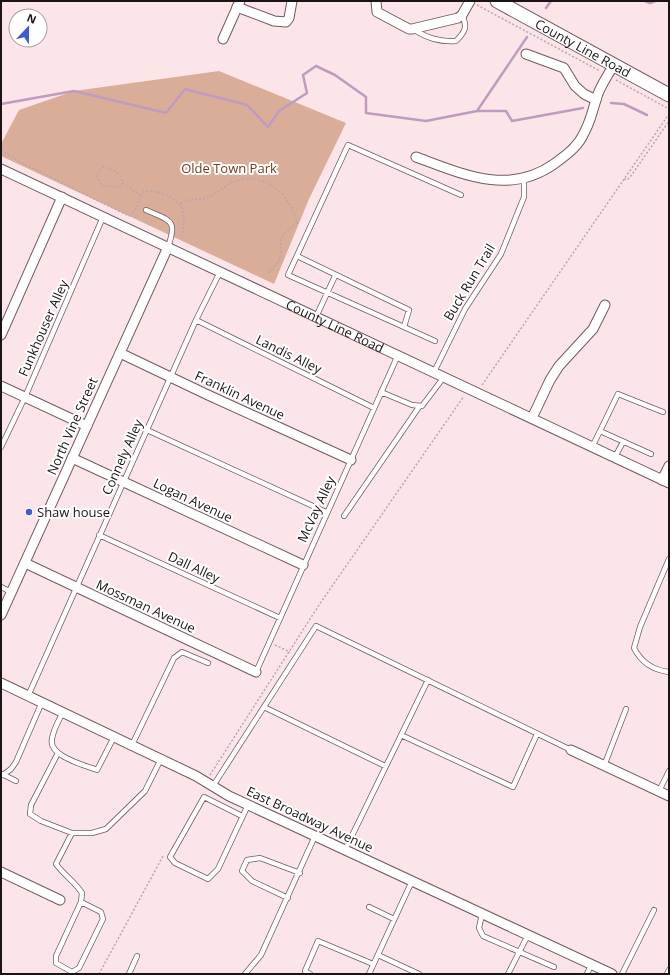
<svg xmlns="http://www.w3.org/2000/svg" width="670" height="975" viewBox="0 0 670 975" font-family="'Open Sans',sans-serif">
  <rect width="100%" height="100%" fill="#fce5e9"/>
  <path fill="#daad99" d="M219,71l127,52 -37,76 -35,85 -273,-128v-12l18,-34 55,-19z"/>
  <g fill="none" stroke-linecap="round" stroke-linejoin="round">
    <path stroke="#bf9cbf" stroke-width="2.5" d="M645,1l5,2 5,-2
      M546,8l5,-7
      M611,103l13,1 23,11
      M1,104l73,-13 92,22 19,-24 62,16 21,22 11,-16 28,-18 -4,-18 13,-9 19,9 31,22v16l60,8 51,-10 50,-74
      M477,111h29l6,10 71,-13"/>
    <g stroke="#725a5f" stroke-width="6">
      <path id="service" d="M413,29c14,9 26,13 43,12 9,-9 12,-14 6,-26
        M146,210c24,11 32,9 22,37
        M297,256l112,54 -5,17 31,14
        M316,317l19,-41
        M196,320l178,88
        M404,327l-116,-52 60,-130 113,50
        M434,372l31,-63 36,-55 23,-57v-18
        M381,392l31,13 10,1 22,-29
        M147,430l179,82
        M600,431l18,-37 45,18
        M1,447l24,-50 78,-180
        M592,447l8,-16 51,23
        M615,457l8,-15
        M344,516l75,-109
        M99,535l181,83
        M669,559l-29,68 -6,21c7,14 19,22 35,24
        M1,587l10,5
        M256,672l142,-317
        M28,696l168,-376 24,-48
        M264,707l121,59
        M63,712c-4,8 -10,18 -11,27 -4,17 32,26 45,31l17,-33
        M401,735l112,52 24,-53
        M132,745l42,-87 8,-6 26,11
        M58,753l-27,52 -1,9 11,7 31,12
        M604,766l22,-57
        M2,774l14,7
        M3,775l8,-6 5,-7 26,-60
        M213,786l103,-160 255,124
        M659,791l10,-20
        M242,816l-38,-19 -34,60 5,6 33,16 10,-10 30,-64
        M345,850l83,-170
        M288,898l-36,-17 -10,-10 5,-11 13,-2 40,15
        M81,902l20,10 2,7 -24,49 -7,4 -16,-9v-7l25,-54 1,-9c-7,-11 -18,-18 -26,-29l16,-31h20l14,-4 39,-38 16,-32
        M369,907l25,12
        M482,914l-3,14 4,8 71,31
        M378,955l41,19
        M129,974l8,-18
        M245,974l16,-19 54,-119
        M310,974l-5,-3 13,-30 55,23
        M369,974l43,-93
        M508,974l20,-39
        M587,974l4,-9
        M622,974l32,-64
        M667,974l2,-4"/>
    </g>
    <g stroke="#725a5f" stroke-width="11">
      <g id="minor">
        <path d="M376,1l1,11 32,17h3l46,-11 4,-3 8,-14"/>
        <path d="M237,7l37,14 12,1 3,-4 3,-17"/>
        <path d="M223,39l17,-38"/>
        <path d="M526,54l38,14 11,18 9,8 12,6"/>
        <path d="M416,157c46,17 93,39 138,7 11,-8 22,-16 28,-27 9,-16 9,-22 14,-37 3,-13 12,-24 18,-36"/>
        <path id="s1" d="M1,169l668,314"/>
        <path d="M1,335l61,-138"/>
        <path d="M120,353l88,42 143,65"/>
        <path d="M1,386l86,40"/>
        <path d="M532,418l18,-38 9,-14 34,-37 12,-24"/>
        <path d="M72,458l231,107"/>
        <path d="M662,480l7,-14"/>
        <path d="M25,563l231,109"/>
        <path d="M1,615l167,-368"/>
        <path d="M1,683l195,93 33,20 383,178"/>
        <path d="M571,750l98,46"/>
        <path d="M1,872l59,28"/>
      </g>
    </g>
    <g stroke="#725a5f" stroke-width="15">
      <g id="secondary">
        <path id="s2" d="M497,1l172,94"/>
      </g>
    </g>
    <path stroke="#b8a6a9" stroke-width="1.5" stroke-dasharray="2 2" stroke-linecap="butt" d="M477,5l123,66
      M616,80l53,29
      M1,150l21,13 107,53c12,-9 8,-17 15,-25 14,-1 34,6 39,20 2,9 0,20 -1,28
      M624,179l3,1 4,-4 38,-55
      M123,183l-4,4 -17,-2 -5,-7 1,-7 5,-4c10,2 18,6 20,16l17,12
      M180,204c10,-7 19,-3 29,-7 9,-4 15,-11 24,-15 32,-12 57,12 64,41l-14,12 -3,7 1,8 -2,11 -11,13
      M482,385l187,-271
      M275,645l15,7
      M210,775l109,-170 145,-209
      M99,974l64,-118"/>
    <use href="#service" stroke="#fff" stroke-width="4.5"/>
    <use href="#minor" stroke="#fff" stroke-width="9"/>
    <use href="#secondary" stroke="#fff" stroke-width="13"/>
  </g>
  <circle fill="#3d5cce" stroke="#fff" stroke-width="1.5" cx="29" cy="512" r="4"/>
  <g text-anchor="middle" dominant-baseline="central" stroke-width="4" stroke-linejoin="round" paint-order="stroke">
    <g font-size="13" fill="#1c1315" stroke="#fff">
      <text stroke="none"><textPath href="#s2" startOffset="98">County Line Road</textPath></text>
      <text transform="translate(469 282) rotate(-59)">Buck Run Trail</text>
      <text stroke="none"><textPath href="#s1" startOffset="369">County Line Road</textPath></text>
      <text transform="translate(43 328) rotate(-66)">Funkhouser Alley</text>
      <text transform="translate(289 354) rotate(26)">Landis Alley</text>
      <text transform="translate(240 395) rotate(25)">Franklin Avenue</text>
      <text transform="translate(72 426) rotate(-66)">North Vine Street</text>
      <text transform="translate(122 457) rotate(-66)">Connely Alley</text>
      <text transform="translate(193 500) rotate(25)">Logan Avenue</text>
      <text transform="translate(316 509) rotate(-65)">McVay Alley</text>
      <text transform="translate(194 567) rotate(25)">Dall Alley</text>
      <text transform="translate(146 606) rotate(25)">Mossman Avenue</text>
      <text transform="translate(310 819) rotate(25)">East Broadway Avenue</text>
    </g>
    <g font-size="13" fill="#75391e" stroke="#fff">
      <text x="229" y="168">Olde Town Park</text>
    </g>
    <g font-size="13" fill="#1c1315" stroke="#fff" text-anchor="start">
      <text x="37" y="512">Shaw house</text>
    </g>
  </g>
  <rect width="670" height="975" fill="none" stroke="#1c1315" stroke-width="4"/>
  <g transform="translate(28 28) rotate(22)"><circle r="19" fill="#ffffff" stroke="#a4a1a1"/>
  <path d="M0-3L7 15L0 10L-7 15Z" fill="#3d5cce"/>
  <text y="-6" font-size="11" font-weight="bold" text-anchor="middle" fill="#1c1315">N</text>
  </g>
</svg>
